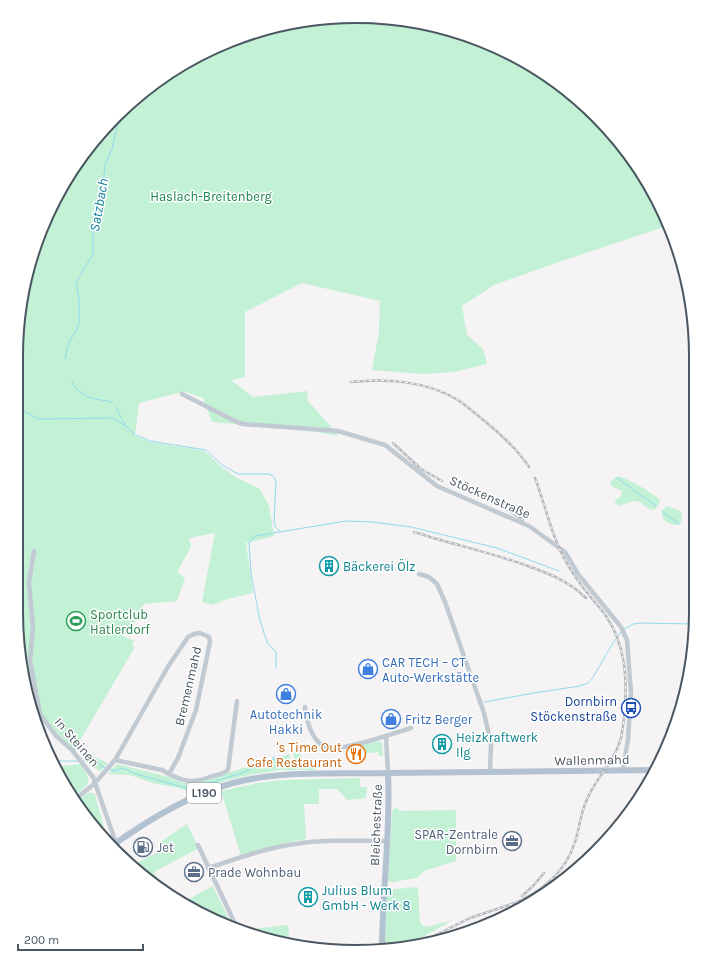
<svg xmlns="http://www.w3.org/2000/svg" width="712" height="968" viewBox="0 0 712 968" font-family="Karla,sans-serif">
  <rect width="100%" height="100%" fill="#f5f3f3"/>
  <path fill="#c3f1d5" d="M334,17l67,2 65,15 60,28 54,39 46,48 44,76 -111,37 -65,23 -32,21 5,29 16,14 4,15 -34,8 -30,2 -51,-4 7,-38 1,-31 -78,-18 -57,29v65l-14,3 22,17 54,-6 1,10 31,35 -40,-7 -87,-7 -9,-24 -17,-6 -8,1 -39,10 -4,33 15,6 55,9 15,15 17,12 23,11 9,17 5,30 -28,7 7,50 -29,7 -11,5 -11,-3 13,-69 -26,5 2,9 -14,25 8,6 -8,23 -33,3 -6,14 -15,18 11,5 -2,4 3,2 -56,95 -3,10 -20,-18 -13,-17 -23,-72 -4,-33 1,-278 11,-66 45,-101 76,-81 57,-35 62,-23z
    M618,476c13,4 32,15 42,24l-1,5 -5,5c-8,0 -12,-10 -20,-9 -3,0 -12,4 -16,5l-4,-5 7,-5 1,-5 -11,-5 -1,-4z
    M667,506l13,5 2,4c0,2 0,5 -1,7 -6,9 -29,-5 -14,-16z
    M378,741l4,2 1,13h-4l-1,-4 -17,2 -2,-8z
    M299,750l3,9 -5,2v1l-3,1 2,6 19,-3v4h-34l-26,4 -20,4 -46,14 -10,-4 -27,-5 -22,-8 -22,-1 9,-10 52,13 15,6h13l46,-15 26,-4 -1,-1 21,-9 2,8 4,-1 -2,-9z
    M88,754l20,9 -7,8 -11,-5 -8,-11z
    M80,764c4,6 10,12 8,20l-14,13 -12,-15 -7,-15z
    M360,778v9h7l-1,11 -19,2 -10,-11h-18v15h-15l2,35 -22,4 -43,13 -20,-65 37,-8 26,-3z
    M88,793h5l2,2 12,43 -30,-37z
    M397,808l3,3 56,-1v51l-32,10 -7,7 -24,4h-4l-1,-3 4,-66 1,-4z
    M187,824l12,24 -45,24 9,17 -31,-21 -1,-2 35,-18 -4,-7z
    M213,886l19,40 -27,-9 -22,-15z
    M418,887l2,35 3,4 4,1 26,-7 -43,24 -32,7h-4l9,-4 3,-57z
    M288,925l2,20 -46,-15z"/>
  <g fill="none" stroke-linecap="round" stroke-linejoin="round">
    <path stroke="#90daee" stroke-width="1" d="M65,358l4,-16 7,-11 3,-8v-24l-3,-15 7,-14 10,-15v-26l5,-15v-9l6,-14 -1,-7 2,-19 7,-16 7,-31
      M72,382c8,16 24,17 40,20
      M116,407l9,18
      M17,408l22,11 73,-1 14,8 8,8 16,7 56,9 16,15 16,9h31l4,2 3,5 -2,42 2,5 4,3
      M617,478l39,28
      M662,511l17,13
      M623,630l10,-6 7,-1 55,1
      M276,668v-16l-8,-8 -4,-11 -5,-17 -8,-43 -2,-30 6,-7 91,-15 26,1 39,5 86,21 62,23
      M484,702l50,-9 46,-7 8,-3 4,-4 21,-36 8,-11
      M272,760l2,-4
      M53,761h25
      M84,761l11,1 10,6
      M110,769l5,2 8,-3 13,6 54,15 52,-16 35,-15"/>
    <path stroke="#c1cad2" stroke-width="4.5" d="M182,394l55,28 6,2 95,7 47,14 52,41 92,40 36,26 13,22 43,53 6,13 4,53 -3,46 -5,31
      M34,551l-5,32 4,45 -3,32 10,54 16,22 16,14 21,27 23,66 10,18
      M419,574l10,3 8,7 8,18 39,111 7,31 -1,28
      M305,707c1,13 7,34 20,40 14,6 69,-14 86,-19
      M386,736l2,37
      M169,774c18,9 25,9 44,2 5,-1 11,-3 15,-6l9,-69
      M76,799l19,-16 20,-23 54,-95 19,-28 6,-3 6,-1 9,4 1,5 -14,68 -18,48 -9,16 -7,-4 -47,-10
      M198,845l39,83
      M208,868c28,-9 57,-20 87,-24 31,-5 61,-3 92,-3"/>
    <path stroke="#b3c2d1" stroke-width="6" d="M113,845c37,-26 76,-50 120,-62 49,-13 104,-9 154,-10 89,-1 179,-2 269,-3
      M382,950c0,-59 9,-118 6,-177"/>
    <g stroke="#b5b8bd" stroke-width="2.5">
      <path id="rail" d="M351,382c35,-4 76,-1 107,18 10,7 19,15 29,23 16,13 30,26 42,44
        M393,443l28,26 21,12
        M496,502l27,18
        M414,532c37,12 75,20 111,33 23,8 44,16 61,33
        M522,896l11,-10 11,-13
        M510,905c30,-12 55,-31 65,-63 4,-12 5,-25 10,-38 8,-24 29,-40 36,-66 2,-9 3,-19 4,-29 2,-33 0,-65 -19,-93 -13,-17 -28,-32 -38,-51 -16,-26 -22,-58 -33,-87
        M449,934l65,-24
        M426,940l44,-22 45,-15"/>
    </g>
    <use href="#rail" stroke="#fff" stroke-width="1" stroke-dasharray="3" stroke-linecap="butt"/>
  </g>
  <defs>
    <g id="building-ring" transform="scale(1)"><circle r="9.5" fill="#fff" stroke="#0f9aa8" stroke-width="1.5"/><path d="M-4-6H4V6H1V3H-1V6H-4ZM-2.5-4.3h1.7v1.8h-1.7ZM.8-4.3h1.7v1.8H.8ZM-2.5-1h1.7V.8h-1.7ZM.8-1h1.7V.8H.8Z" fill="#0f9aa8"/></g>
    <g id="stadium-ring" transform="scale(1)"><circle r="9.5" fill="#fff" stroke="#2e9e5b" stroke-width="1.5"/><path d="M0-5a6.5 5 0 1 0 0 10a6.5 5 0 1 0 0-10ZM-3.5-1.8h7v3.6h-7Z" fill="#2e9e5b"/></g>
    <g id="shop-ring" transform="scale(1)"><circle r="9.5" fill="#fff" stroke="#3f7fe0" stroke-width="1.5"/><path d="M-5-2.5h2.3a2.7 3.5 0 0 1 5.4 0H5L5.5 6h-11ZM-1.5-2.5h3a1.5 2.3 0 0 0-3 0Z" fill="#3f7fe0"/></g>
    <g id="bus-ring" transform="scale(1)"><circle r="9.5" fill="#fff" stroke="#1a4fb4" stroke-width="1.5"/><path d="M-5-6H5V4H4V6H2V4H-2V6H-4V4H-5ZM-3.5-4V0h7V-4ZM-3.5 1.2v1.5H-2V1.2ZM2 1.2v1.5H3.5V1.2Z" fill="#1a4fb4"/></g>
    <g id="restaurant-ring" transform="scale(1)"><circle r="9.5" fill="#fff" stroke="#e8710a" stroke-width="1.5"/><path d="M-5-6h1v4h1v-4h1v4h1v-4h1v5L-1.5 .5V6h-2V.5L-5-1ZM5-6V6H3V1.5H1.5Q1.5-4 5-6Z" fill="#e8710a"/></g>
    <g id="office-ring" transform="scale(1)"><circle r="9.5" fill="#fff" stroke="#5c6f8a" stroke-width="1.5"/><path d="M-6-3h4V-5.5h4V-3h4V5H-6ZM-1-4.5V-3h2v-1.5ZM-6 0V1H6V0Z" fill="#5c6f8a"/></g>
    <g id="fuel-ring" transform="scale(1)"><circle r="9.5" fill="#fff" stroke="#5c6f8a" stroke-width="1.5"/><path d="M-5.5-6h7V0h2V4h1.3V-2.5L3-4.5l.8-.8L6-3V5H2.5V1h-1V6h-7ZM-4.2-4.7v3.2H.2V-4.7Z" fill="#5c6f8a"/></g>
  </defs>
  <g fill-rule="evenodd">
    <use href="#building-ring" x="329" y="566"/>
    <use href="#stadium-ring" x="76" y="621"/>
    <use href="#shop-ring" x="368" y="669"/>
    <use href="#shop-ring" x="286" y="694"/>
    <use href="#bus-ring" x="631" y="708"/>
    <use href="#shop-ring" x="391" y="719"/>
    <use href="#building-ring" x="442" y="744"/>
    <use href="#restaurant-ring" x="356" y="754"/>
    <use href="#office-ring" x="512" y="841"/>
    <use href="#fuel-ring" x="143" y="847"/>
    <use href="#office-ring" x="194" y="872"/>
    <use href="#building-ring" x="308" y="897"/>
  </g>
  <g text-anchor="middle" dominant-baseline="central" stroke-width="3" stroke-linejoin="round" paint-order="stroke">
    <rect fill="#fff" stroke="#808990" stroke-width="1" x="187" y="783" width="34" height="20" rx="3"/>
    <g font-size="12" font-weight="bold" fill="#4a5661">
      <text x="204" y="793">L190</text>
    </g>
    <g font-size="13" fill="#17864f" stroke="#fff">
      <text x="211" y="196">Haslach-Breitenberg</text>
    </g>
    <g font-size="13" fill="#4a5661" stroke="#fff">
      <text transform="translate(490 497) rotate(24)">Stöckenstraße</text>
      <text transform="translate(188 686) rotate(-77)">Bremenmahd</text>
      <text transform="translate(77 742) rotate(49)">In Steinen</text>
      <text transform="translate(592 760) rotate(-1)">Wallenmahd</text>
      <text transform="translate(376 825) rotate(-88)">Bleichestraße</text>
    </g>
    <g font-size="13" fill="#0d838f" stroke="#fff" text-anchor="start">
      <text x="343" y="566">Bäckerei Ölz</text>
      <text x="456" y="737">Heizkraftwerk<tspan x="456" dy="15">Ilg</tspan></text>
      <text x="322" y="890">Julius Blum<tspan x="322" dy="15">GmbH - Werk 8</tspan></text>
    </g>
    <g font-size="13" fill="#27864d" stroke="#fff" text-anchor="start">
      <text x="90" y="614">Sportclub<tspan x="90" dy="15">Hatlerdorf</tspan></text>
    </g>
    <g font-size="13" fill="#366cbe" stroke="#fff" text-anchor="start">
      <text x="382" y="662">CAR TECH – CT<tspan x="382" dy="15">Auto-Werkstätte</tspan></text>
      <text x="286" y="714" text-anchor="middle">Autotechnik<tspan x="286" dy="15">Hakki</tspan></text>
      <text x="405" y="719">Fritz Berger</text>
    </g>
    <g font-size="13" fill="#164399" stroke="#fff" text-anchor="end">
      <text x="617" y="701">Dornbirn<tspan x="617" dy="15">Stöckenstraße</tspan></text>
    </g>
    <g font-size="13" fill="#c56008" stroke="#fff" text-anchor="end">
      <text x="342" y="747">'s Time Out<tspan x="342" dy="15">Cafe Restaurant</tspan></text>
    </g>
    <g font-size="13" fill="#4e5e75" stroke="#fff" text-anchor="start">
      <text x="498" y="834" text-anchor="end">SPAR-Zentrale<tspan x="498" dy="15">Dornbirn</tspan></text>
      <text x="157" y="847">Jet</text>
      <text x="208" y="872">Prade Wohnbau</text>
    </g>
    <g font-size="14" font-style="italic" fill="#0c7c9b" stroke="#fff">
      <text transform="translate(99 205) rotate(-80)">Satzbach</text>
    </g>
  </g>
  <path d="M0 0H712V968H0ZM356 23H356A333 333 0 0 1 689 356V612A333 333 0 0 1 356 945H356A333 333 0 0 1 23 612V356A333 333 0 0 1 356 23Z" fill="#fff" fill-rule="evenodd"/>
  <path fill="none" stroke="#4a5661" stroke-width="2" d="M356 23H356A333 333 0 0 1 689 356V612A333 333 0 0 1 356 945H356A333 333 0 0 1 23 612V356A333 333 0 0 1 356 23Z"/>
  <path d="M18 944v6h125v-6" fill="none" stroke="#4a5661" stroke-width="2"/>
  <text x="24" y="944" font-size="12" fill="#4a5661" stroke="#ffffff" stroke-width="3" paint-order="stroke">200 m</text>
</svg>
